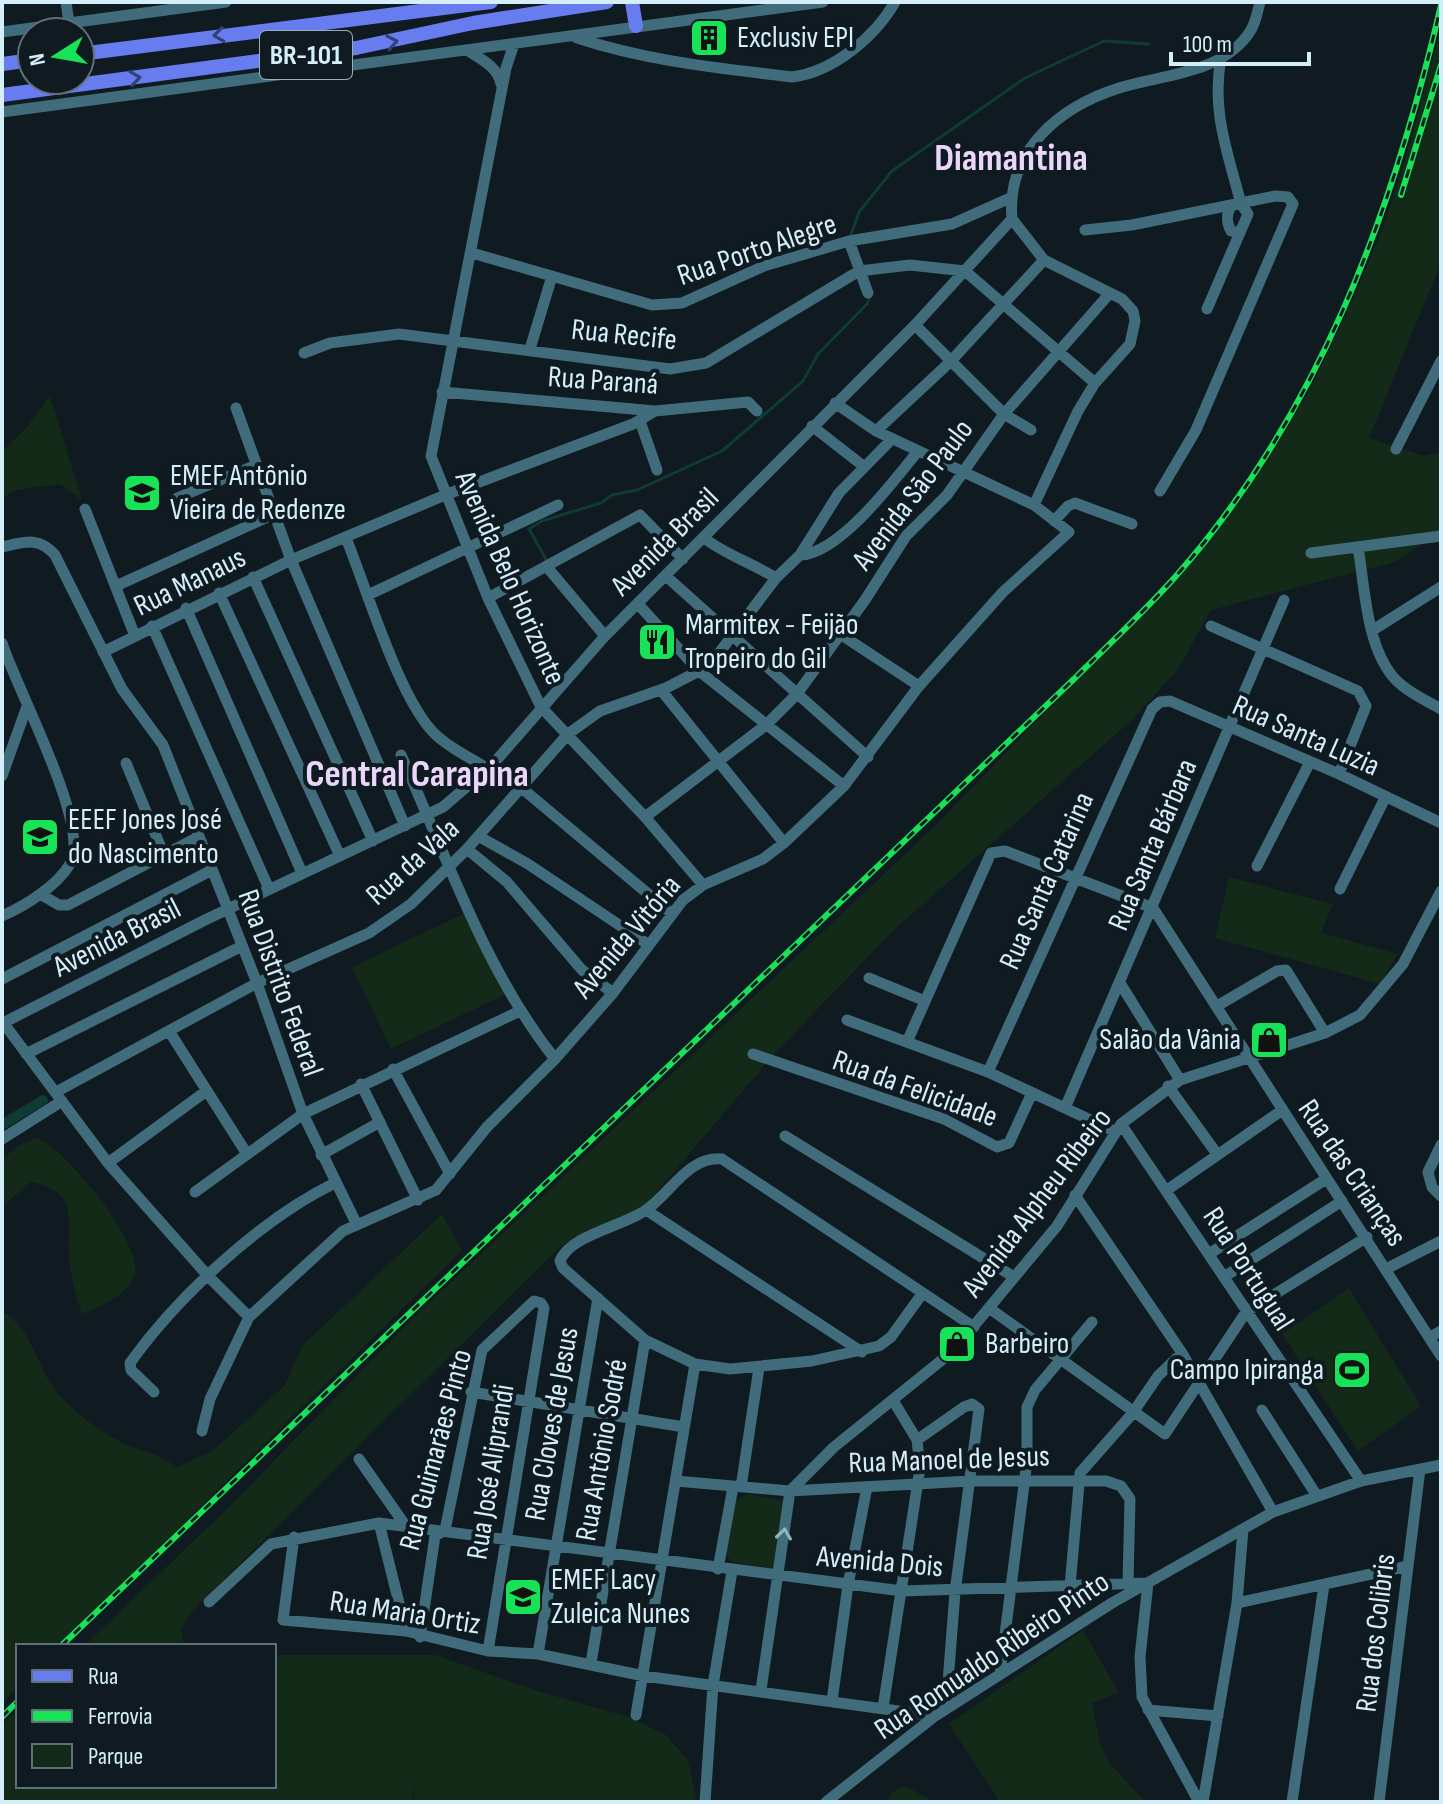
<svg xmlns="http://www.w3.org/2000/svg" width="1443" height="1804" viewBox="0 0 1443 1804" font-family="'Sofia Sans Condensed',sans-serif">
  <rect width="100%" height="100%" fill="#101a21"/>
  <path fill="#142a18" d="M1441,26v237l-72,175 55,18 17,-4v78l-46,32 -184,48 -33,59 -46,51 -236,208 -121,125 -126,148 -13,10 -75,35 -371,367 -9,16 3,17h-100l147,-141 181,-186 525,-495 239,-247 65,-79 69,-109 46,-96 29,-70 24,-77z
    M50,396l32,104 -22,-16 -43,6 -15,8v-47l25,-24z
    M1229,877l104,27 -12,29 77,21 -18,30 -165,-46z
    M467,912l39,82 -115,55 -39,-82z
    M37,1138c28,10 114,113 96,142 -10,17 -34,27 -51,34 -6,-18 -11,-35 -13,-55 -3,-39 13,-66 -38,-77l-29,25v-48l17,-14z
    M442,1214l20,36 -403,396h-41v41l-16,16v-392c32,19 33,54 55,81 15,18 42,39 64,50 20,10 39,10 55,26l38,-18 71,-65 17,-39z
    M1349,1288l72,118 -63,45 -76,-117z
    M747,1494l37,7 -9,68 -43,-7 -6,-7 9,-54z
    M1083,1630l36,63 -27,10 9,44 10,18 35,37h-146l-51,-78z
    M274,1655h161l106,37 88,25 37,18 22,25 9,42h-283l1,-25 -3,25h-410v-77l16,-15v76h256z
    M905,1786l30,16h-49l7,-10z"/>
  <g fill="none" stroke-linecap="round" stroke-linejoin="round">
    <path stroke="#0f3b34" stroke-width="3" d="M851,235l8,-23 33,-41 133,-93 79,-37 45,3
      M547,561l-18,-32 13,-8 59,-18 11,-8 25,-5 85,-39 81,-70 15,-27 49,-50 3,-7"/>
    <path stroke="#0f3b34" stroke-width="10" d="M2,1125l41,-25"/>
    <path stroke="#406c7b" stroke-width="11" d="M66,2l3,21
      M2,32l224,-30
      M577,38c70,23 141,30 215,39 41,-5 83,-40 103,-75
      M514,44l-8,24 -75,388 57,142 53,109 104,110 58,68
      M467,50c14,9 31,17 34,34
      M2,112l821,-110
      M1231,206c-5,9 -5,16 0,25l9,2
      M1012,219l32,41 78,39 11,12 2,10 -5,23 -35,39 -17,28 -44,94
      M1085,230l47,-5 143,-29 13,1 5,7 -97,226 -36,61
      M849,241l19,52
      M472,253l180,52 30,-2 82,-37 85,-25 103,-17 58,-26
      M1207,309l41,-95 -7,-10c-13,-51 -30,-93 -20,-146
      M915,325l89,89 27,16
      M530,349l22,-73
      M304,353l26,-10 69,-9 271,35 36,-6 153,-92 51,-6 55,6 130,112
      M442,392l213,19 93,-9 9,9
      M236,408l55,152 114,266
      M640,421l17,49
      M812,426l50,39
      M876,431l74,-69 94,-102
      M1396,449l45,-88
      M177,498l79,-33
      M85,509l50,127
      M1054,521l14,-15 7,-3 57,21
      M346,538c20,49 54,164 90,197 15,14 35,23 52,34
      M704,538c22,17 48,25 72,40
      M2,547c22,-5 37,-11 53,8l67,134 41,56 94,238 46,131 54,111
      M1358,547c7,41 8,99 36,131 13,14 31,22 47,31
      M1311,553l130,-17
      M800,555c39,-1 94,-74 118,-104
      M547,567l58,69
      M253,577l120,264
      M667,577l201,180
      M116,586l158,-72
      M219,593l121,263
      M368,595l190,-90
      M488,598l152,-83 43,44
      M638,604l61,67 145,115
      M186,608l116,265
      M152,626l117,263
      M1211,626l147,65 8,15 -27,68
      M1373,630l68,-43
      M840,634l79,52
      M2,643c14,45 90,184 68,221 -13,22 -45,42 -68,52
      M103,652l188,-92 154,-65 188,-71 22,-13
      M661,690l123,153
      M401,755c46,102 84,216 154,304
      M126,763l38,92
      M493,764l178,149
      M2,776l24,-67
      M645,817l121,-92 31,-31 68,-94 41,-64 41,-41 57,-81 106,-121
      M478,836l50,28 121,81
      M467,849l40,33 75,88 31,23
      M1257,866l53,-104
      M1340,889l45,-91
      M40,894l19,11h9l130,-68
      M869,978l56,23
      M2,979l210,-109
      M1120,983l60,97
      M1217,1006l60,-35 9,-1 39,63
      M847,1020l141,52 126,59
      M2,1021l106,142 101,114 40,40
      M3,1023l202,-103 238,-113 50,-43 112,-128 310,-311 97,-106c-6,-68 47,-112 107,-131 42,-13 99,-14 128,-52 8,-10 10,-22 13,-34
      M169,1031l78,123
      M907,1042l84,-189 14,-2 148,57 288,448
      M26,1054l216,-108
      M753,1054l191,65 53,28 12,-4 23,-50
      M393,1069l57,105
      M988,1072l164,-363 8,-7 10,-1 169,73 102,49
      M361,1084l57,116
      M1168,1086l49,68
      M56,1092l201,-109 112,-50 42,-29 56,-55 101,-115 32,-23 66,-23 33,-17 17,-14 60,-79 24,-23 39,-62 53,-54
      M1065,1108l219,-508
      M1121,1124l240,357
      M785,1136l229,141
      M2,1139l60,-38
      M1441,1145l-13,27 4,15 9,9
      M321,1155l59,-33
      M108,1163l97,-71
      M1167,1190l114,-79
      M195,1192l108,-78 217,-103
      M1075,1195l107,158 91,159
      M646,1210l216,142
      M1209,1254l117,-75
      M1388,1268l53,-27
      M1224,1277l118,-76
      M922,1294l-31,43 -12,9 -67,15 -82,8 -35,-5 -50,-24 -82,-72 -3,-7c10,-26 64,-35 86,-51 25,-17 42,-54 76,-51l252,168
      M989,1308l176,126 81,-122 121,-75
      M1430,1337l11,-6
      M154,1392l-23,-22 -1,-7c48,-67 131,-144 205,-180
      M471,1392l213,35
      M1262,1410l55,86
      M202,1431l8,-32 39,-82 94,-86 93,-41 51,-63 68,-68 58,-66 70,-93 20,-15 60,-26 21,-16 60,-57 75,-100 84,-94 66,-60 -35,-27 -158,-74 -41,-28
      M917,1440l47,-33 8,-3 7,5 -24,183 -9,116
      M359,1459l46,66
      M676,1481l114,10 180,-10h136l15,5 9,13 -2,85
      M741,1487l18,-119
      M790,1491l44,-44 119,-96 104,-125 64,-102 59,-44 145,-47 35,-18 43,-51 38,-73
      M379,1523l27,108
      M294,1537l-11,83 123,11 82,20 50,3 106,22 291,40
      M718,1569l15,-82
      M1148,1583l-8,74 2,40 57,105
      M1070,1586l10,-113 52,-59 26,-38 24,-23
      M209,1602l62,-58 108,-21 523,68 246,-8
      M1237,1603l171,-37
      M420,1637l15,-101 10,-6 37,-180 52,-49 7,2 3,5 -56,343
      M538,1654l60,-356
      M591,1663l54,-323
      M1000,1674l27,-213v-54l8,-17 57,-68
      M761,1690l29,-199
      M832,1701l16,-116 19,-98
      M883,1708l37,-240 -3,-28 -23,-38
      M1148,1710l70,6
      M636,1715l59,-351
      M705,1802l8,-117 19,-114
      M826,1802l109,-86 177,-113 161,-91 88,-31 80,-16
      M1203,1802l34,-199 6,-74
      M1292,1802l32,-217
      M1379,1802l41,-333"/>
    <path stroke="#677def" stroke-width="14" d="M632,2l4,24
      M80,54l411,-52
      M2,64l30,-4
      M2,95l354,-47 117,-25 134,-21"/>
    <g stroke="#18e358" stroke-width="6">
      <path id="rail" d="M1401,195l40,-130
        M61,1646l1013,-967c34,-34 70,-67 102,-103 143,-162 217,-364 265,-571
        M2,1717l16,-16"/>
    </g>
    <use href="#rail" stroke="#101a21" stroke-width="3" stroke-dasharray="9" stroke-linecap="butt"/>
  </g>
  <defs><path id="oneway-chevron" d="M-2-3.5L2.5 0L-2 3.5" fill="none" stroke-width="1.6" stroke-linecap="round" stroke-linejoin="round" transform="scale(2)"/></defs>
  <g stroke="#334273">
    <use href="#oneway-chevron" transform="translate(219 35) rotate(172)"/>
    <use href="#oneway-chevron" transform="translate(392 42) rotate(-10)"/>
    <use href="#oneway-chevron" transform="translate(135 78) rotate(-8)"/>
  </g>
  <use stroke="#91b4c1" href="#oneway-chevron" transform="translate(784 1534) rotate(-82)"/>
  <defs>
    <g id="building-square" transform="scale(2)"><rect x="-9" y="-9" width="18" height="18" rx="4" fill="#18e358" stroke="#101a21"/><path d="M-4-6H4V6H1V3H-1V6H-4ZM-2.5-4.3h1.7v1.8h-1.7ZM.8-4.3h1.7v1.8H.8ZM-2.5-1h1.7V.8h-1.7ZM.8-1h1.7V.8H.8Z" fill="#111"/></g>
    <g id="school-square" transform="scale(2)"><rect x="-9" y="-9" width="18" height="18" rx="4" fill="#18e358" stroke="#101a21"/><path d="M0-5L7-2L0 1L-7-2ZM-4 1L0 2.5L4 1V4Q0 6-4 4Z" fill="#111"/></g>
    <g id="restaurant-square" transform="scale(2)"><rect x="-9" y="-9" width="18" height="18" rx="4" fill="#18e358" stroke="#101a21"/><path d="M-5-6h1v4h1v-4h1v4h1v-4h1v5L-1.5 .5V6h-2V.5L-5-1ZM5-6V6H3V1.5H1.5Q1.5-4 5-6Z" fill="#111"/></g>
    <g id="shop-square" transform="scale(2)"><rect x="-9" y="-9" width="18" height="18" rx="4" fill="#18e358" stroke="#101a21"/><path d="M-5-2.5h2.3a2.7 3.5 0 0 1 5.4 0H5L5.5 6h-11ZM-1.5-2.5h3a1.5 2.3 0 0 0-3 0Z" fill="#111"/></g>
    <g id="stadium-square" transform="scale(2)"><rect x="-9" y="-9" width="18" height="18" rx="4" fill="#18e358" stroke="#101a21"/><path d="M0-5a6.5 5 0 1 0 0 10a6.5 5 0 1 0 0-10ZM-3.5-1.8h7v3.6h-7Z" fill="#111"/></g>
  </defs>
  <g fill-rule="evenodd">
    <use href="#building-square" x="709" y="38"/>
    <use href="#school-square" x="142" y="493"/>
    <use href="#restaurant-square" x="657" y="642"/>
    <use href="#school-square" x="40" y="837"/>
    <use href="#shop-square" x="1269" y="1040"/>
    <use href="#shop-square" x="957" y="1344"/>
    <use href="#stadium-square" x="1352" y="1370"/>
    <use href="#school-square" x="523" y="1597"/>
  </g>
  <g text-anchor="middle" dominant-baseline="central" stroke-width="8" stroke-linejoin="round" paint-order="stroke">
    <rect fill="#101a21" stroke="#99aeb9" stroke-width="2" x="260" y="31" width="92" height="48" rx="6"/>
    <g font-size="28" font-weight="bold" fill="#d4eefa">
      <text x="306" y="55">BR-101</text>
    </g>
    <g font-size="30" fill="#d4eefa" stroke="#101a21" text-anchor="start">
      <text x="737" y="38">Exclusiv EPI</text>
      <text x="170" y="476">EMEF Antônio<tspan x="170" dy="34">Vieira de Redenze</tspan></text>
      <text x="685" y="625">Marmitex - Feijão<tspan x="685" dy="34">Tropeiro do Gil</tspan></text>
      <text x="68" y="820">EEEF Jones José<tspan x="68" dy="34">do Nascimento</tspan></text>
      <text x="1241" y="1040" text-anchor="end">Salão da Vânia</text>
      <text x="985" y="1344">Barbeiro</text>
      <text x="1324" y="1370" text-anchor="end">Campo Ipiranga</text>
      <text x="551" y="1580">EMEF Lacy<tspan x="551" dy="34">Zuleica Nunes</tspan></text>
    </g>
    <g font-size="30" fill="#d4eefa" stroke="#101a21">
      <text transform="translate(757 250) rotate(-19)">Rua Porto Alegre</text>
      <text transform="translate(624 335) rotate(6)">Rua Recife</text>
      <text transform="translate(603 381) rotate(4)">Rua Paraná</text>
      <text transform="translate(913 495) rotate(-53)">Avenida São Paulo</text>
      <text transform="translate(665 542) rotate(-45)">Avenida Brasil</text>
      <text transform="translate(510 578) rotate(66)">Avenida Belo Horizonte</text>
      <text transform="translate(190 582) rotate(-26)">Rua Manaus</text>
      <text transform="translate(1306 736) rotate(24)">Rua Santa Luzia</text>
      <text transform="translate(1153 845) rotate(-67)">Rua Santa Bárbara</text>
      <text transform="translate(413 862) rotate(-42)">Rua da Vala</text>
      <text transform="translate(1047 881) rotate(-66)">Rua Santa Catarina</text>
      <text transform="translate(627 937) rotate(-50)">Avenida Vitória</text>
      <text transform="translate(117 938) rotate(-27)">Avenida Brasil</text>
      <text transform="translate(280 983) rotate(70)">Rua Distrito Federal</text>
      <text transform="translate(915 1089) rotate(20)">Rua da Felicidade</text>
      <text transform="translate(1352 1173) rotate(56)">Rua das Crianças</text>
      <text transform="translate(1037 1203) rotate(-53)">Avenida Alpheu Ribeiro</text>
      <text transform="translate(1248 1269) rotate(57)">Rua Portugual</text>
      <text transform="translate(552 1424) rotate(-80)">Rua Cloves de Jesus</text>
      <text transform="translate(436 1450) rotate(-75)">Rua Guimarães Pinto</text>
      <text transform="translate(602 1450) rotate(-80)">Rua Antônio Sodré</text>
      <text transform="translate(949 1460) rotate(-2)">Rua Manoel de Jesus</text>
      <text transform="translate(491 1472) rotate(-81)">Rua José Aliprandi</text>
      <text transform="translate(880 1562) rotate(5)">Avenida Dois</text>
      <text transform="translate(405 1613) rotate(9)">Rua Maria Ortiz</text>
      <text transform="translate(1376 1633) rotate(-83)">Rua dos Colibris</text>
      <text transform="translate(992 1656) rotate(-34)">Rua Romualdo Ribeiro Pinto</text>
    </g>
    <g font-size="38" font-weight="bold" fill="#ebd6fb" stroke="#101a21">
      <text x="1011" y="158">Diamantina</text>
      <text x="417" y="774">Central Carapina</text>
    </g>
  </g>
  <rect width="1443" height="1804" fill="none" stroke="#d4eefa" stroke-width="8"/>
  <rect x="16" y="1644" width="260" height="144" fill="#101a21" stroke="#5e6f78" stroke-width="2"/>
  <rect x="32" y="1670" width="40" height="12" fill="#677def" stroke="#5e6f78" stroke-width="2"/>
  <text x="88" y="1684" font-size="24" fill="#d4eefa">Rua</text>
  <rect x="32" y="1710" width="40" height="12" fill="#18e358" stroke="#5e6f78" stroke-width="2"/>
  <text x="88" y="1724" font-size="24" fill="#d4eefa">Ferrovia</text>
  <rect x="32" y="1744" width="40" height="24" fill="#142a18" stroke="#5e6f78" stroke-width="2"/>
  <text x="88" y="1764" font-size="24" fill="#d4eefa">Parque</text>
  <g transform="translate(56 56) rotate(259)"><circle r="38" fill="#101a21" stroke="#5e6f78" stroke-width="2"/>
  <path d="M0-6L14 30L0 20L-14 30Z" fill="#18e358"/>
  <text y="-12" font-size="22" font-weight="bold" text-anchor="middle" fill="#d4eefa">N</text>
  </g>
  <path d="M1171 52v12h138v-12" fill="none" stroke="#d4eefa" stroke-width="4"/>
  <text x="1183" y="52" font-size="24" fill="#d4eefa" stroke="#101a21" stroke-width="6" paint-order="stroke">100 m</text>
</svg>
